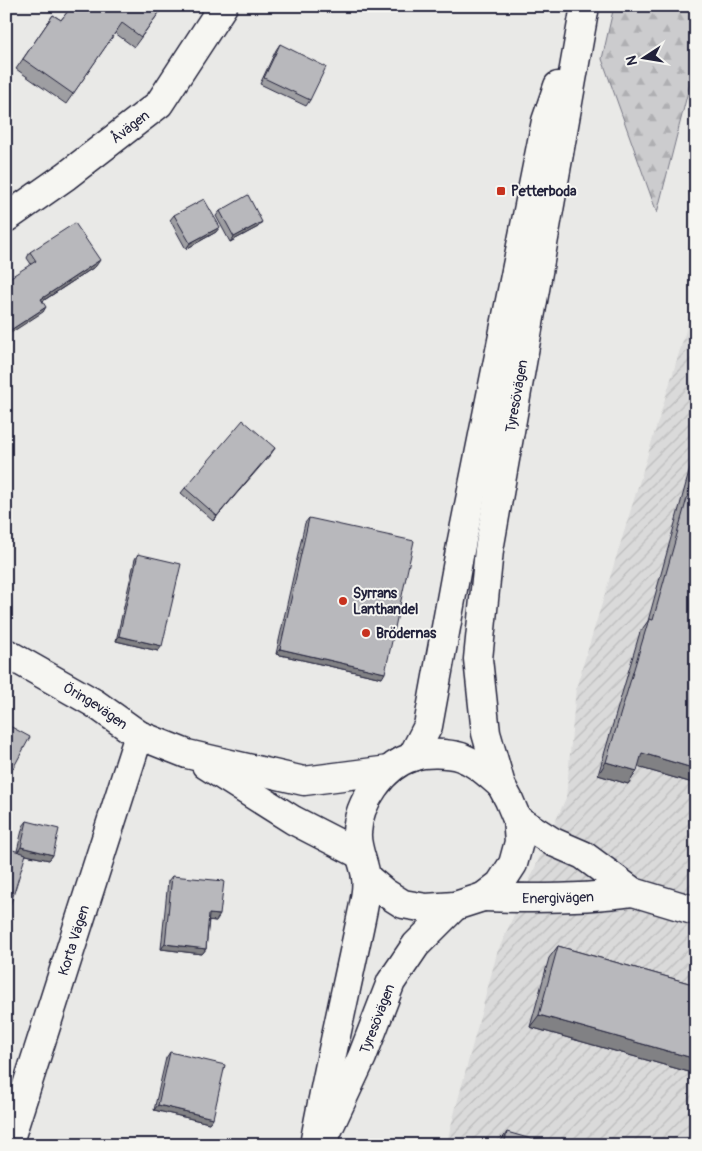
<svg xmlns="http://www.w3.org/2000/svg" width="702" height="1151" viewBox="0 0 702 1151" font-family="Pangolin,sans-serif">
  <defs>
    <pattern id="industrial-furrows" width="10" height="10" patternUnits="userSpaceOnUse" patternTransform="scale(1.25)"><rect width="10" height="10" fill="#dadada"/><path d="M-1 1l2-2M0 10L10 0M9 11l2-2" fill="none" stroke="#bbbbbc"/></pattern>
    <pattern id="forest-firs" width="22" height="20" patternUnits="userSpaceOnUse" patternTransform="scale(1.25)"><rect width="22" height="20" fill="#ccccce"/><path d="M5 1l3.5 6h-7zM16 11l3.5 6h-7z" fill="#afafb2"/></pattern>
  </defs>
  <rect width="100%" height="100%" fill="#e9e9e7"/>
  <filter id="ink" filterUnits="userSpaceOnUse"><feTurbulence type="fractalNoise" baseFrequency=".02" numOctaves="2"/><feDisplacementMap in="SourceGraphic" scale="10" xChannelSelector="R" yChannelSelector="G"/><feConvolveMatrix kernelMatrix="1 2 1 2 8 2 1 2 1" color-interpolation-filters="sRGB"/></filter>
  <g filter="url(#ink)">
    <path fill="url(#industrial-furrows)" d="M696,298v847h-250l51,-192 69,-155 10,-110z"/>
    <path fill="url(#forest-firs)" stroke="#777784" d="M614,6h82v54l-39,153 -55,-154z"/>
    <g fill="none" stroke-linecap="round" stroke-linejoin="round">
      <g stroke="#22223b" stroke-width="31">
        <g id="minor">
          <path id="s1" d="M6,218l60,-42 93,-72 64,-98"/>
          <path id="s2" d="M6,653l88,50 45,32 48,19 117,27 85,-11"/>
          <path d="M206,765l87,55 66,34"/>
          <path d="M517,819l36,23 30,13 50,37 63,19"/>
          <path id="s3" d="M483,897c50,2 100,2 150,-5"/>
          <path id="s4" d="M8,1145l131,-410"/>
        </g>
      </g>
      <g stroke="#22223b" stroke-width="31">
        <g id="major">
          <path d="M412,757l16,-31 33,-181 85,-424 12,-35"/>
          <path id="s5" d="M366,877l18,15 19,12 23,4 29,-2 28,-9 17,-13 13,-20 6,-22 -2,-23 -8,-19 -8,-15 -15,-52 -8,-74 11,-109 96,-544"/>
          <path id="s6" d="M326,1134l36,-77 29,-75 25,-37 39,-39"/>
          <path d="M314,1145c14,-77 32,-154 48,-231 2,-10 6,-26 4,-37 -2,-15 -10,-29 -9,-44 1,-30 26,-67 55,-76 13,-5 36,-4 49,0 16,6 27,17 40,28"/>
        </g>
      </g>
      <use href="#minor" stroke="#f6f6f2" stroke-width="28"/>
      <use href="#major" stroke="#f6f6f2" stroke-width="28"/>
    </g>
    <path fill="#9e9ea2" stroke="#22223b" d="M72,6h92l-30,41 -19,-14 -49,71 -50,-35 37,-54 8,5z
      M280,44l30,56 -4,6 -46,-22 16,-34z
      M220,211l38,16 -28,15 -14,-26z
      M174,215l42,17 -30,17 -16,-29z
      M30,252l66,14 -53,35v11l-12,-48 -4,-6z
      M696,447v337l-58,-17 -1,4 -9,13 -30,-9 42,-143 8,-11z
      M275,448l-62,73 -32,-28 4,-5z
      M309,518l73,160 -106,-24 29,-131z
      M138,554l20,97 -42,-10 19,-82z
      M6,724l4,50 -4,5z
      M27,821l26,34 -4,5 -23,-5 -9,-4 6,-25z
      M172,876l44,45 -7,-1 -3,29 -4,5 -41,-5 7,-68z
      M558,946l138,39v89l-166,-47 19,-69z
      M170,1052l43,66 -4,5 -55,-13 12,-52z
      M507,1132l-3,13h-6z"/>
    <path fill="#818184" stroke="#22223b" d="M262,222l-4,5 -28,15 4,-5z
      M220,227l-4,5 -30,17 4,-6z
      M100,260l-4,6 -58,38 3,-5z
      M46,307l-3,5 -37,24v-3z
      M275,448l-4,6 -58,67 4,-5z
      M119,636l43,10 -4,5 -42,-10z
      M280,649l105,24 -3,5 -106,-24z
      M642,753l54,16v15l-62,-18z
      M606,762l31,9 -9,13 -30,-9z
      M21,847l32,8 -4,5 -32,-7z
      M209,914l11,1 -4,6 -10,-1z
      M165,944l41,5 -4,5 -41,-5z
      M539,1015l157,44v15l-166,-47z
      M158,1105l55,13 -4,5 -55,-13z"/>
    <path fill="#b8b8bc" stroke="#22223b" d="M72,6h92l-23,31 -19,-14 -49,71 -50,-35 30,-44 8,5z
      M280,44l46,23 -16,33 -46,-22z
      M248,195l14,27 -28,15 -14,-26z
      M204,199l16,28 -30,16 -16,-28z
      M75,223l25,37 -59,39 5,8 -40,26v-53l30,-19 -6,-9z
      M6,359l3,4 -3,2z
      M243,420l32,28 -58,68 -32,-28z
      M696,466v303l-54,-16 -5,18 -31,-9 43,-143 4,1z
      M309,518l105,23 -29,132 -105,-24z
      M138,554l43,10 -19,82 -43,-10z
      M6,724l24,13 -20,37 -4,-2z
      M27,821l32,8 -6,26 -32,-8z
      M6,848l20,6 -20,65z
      M172,876l52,5 -4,34 -11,-1 -3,35 -41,-5z
      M558,946l138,39v74l-157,-44z
      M170,1052l55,13 -12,53 -55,-13z
      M507,1132l45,13h-48z"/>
  </g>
  <g fill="#c8321e" stroke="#f6f6f2" stroke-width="2">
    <rect x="496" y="186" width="10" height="10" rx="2.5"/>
    <circle cx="343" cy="601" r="5"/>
    <circle cx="366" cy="633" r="5"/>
  </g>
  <g text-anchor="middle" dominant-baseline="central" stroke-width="4" stroke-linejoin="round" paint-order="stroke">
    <g font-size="14" fill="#22223b" stroke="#f6f6f2">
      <text stroke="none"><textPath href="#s1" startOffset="154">Åvägen</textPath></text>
      <text stroke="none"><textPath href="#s5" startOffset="651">Tyresövägen</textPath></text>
      <text stroke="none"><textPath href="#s2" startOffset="104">Öringevägen</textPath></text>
      <text stroke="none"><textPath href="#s3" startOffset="75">Energivägen</textPath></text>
      <text stroke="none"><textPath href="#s4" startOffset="215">Korta Vägen</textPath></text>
      <text stroke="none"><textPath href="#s6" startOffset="126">Tyresövägen</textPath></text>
    </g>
    <g font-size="14" font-weight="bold" fill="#22223b" stroke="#f6f6f2" text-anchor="start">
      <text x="511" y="191">Petterboda</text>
      <text x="353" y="593">Syrrans<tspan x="353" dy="16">Lanthandel</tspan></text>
      <text x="376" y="633">Brödernas</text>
    </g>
  </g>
  <rect width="702" height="1151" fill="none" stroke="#f6f6f2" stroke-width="25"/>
  <rect x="12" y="12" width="677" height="1126" fill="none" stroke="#22223b" stroke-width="2" filter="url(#ink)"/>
  <g transform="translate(644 58) rotate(258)" stroke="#f6f6f2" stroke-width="4" paint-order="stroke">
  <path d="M0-4L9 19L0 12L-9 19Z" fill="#22223b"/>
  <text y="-8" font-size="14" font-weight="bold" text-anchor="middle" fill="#22223b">N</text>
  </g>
</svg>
